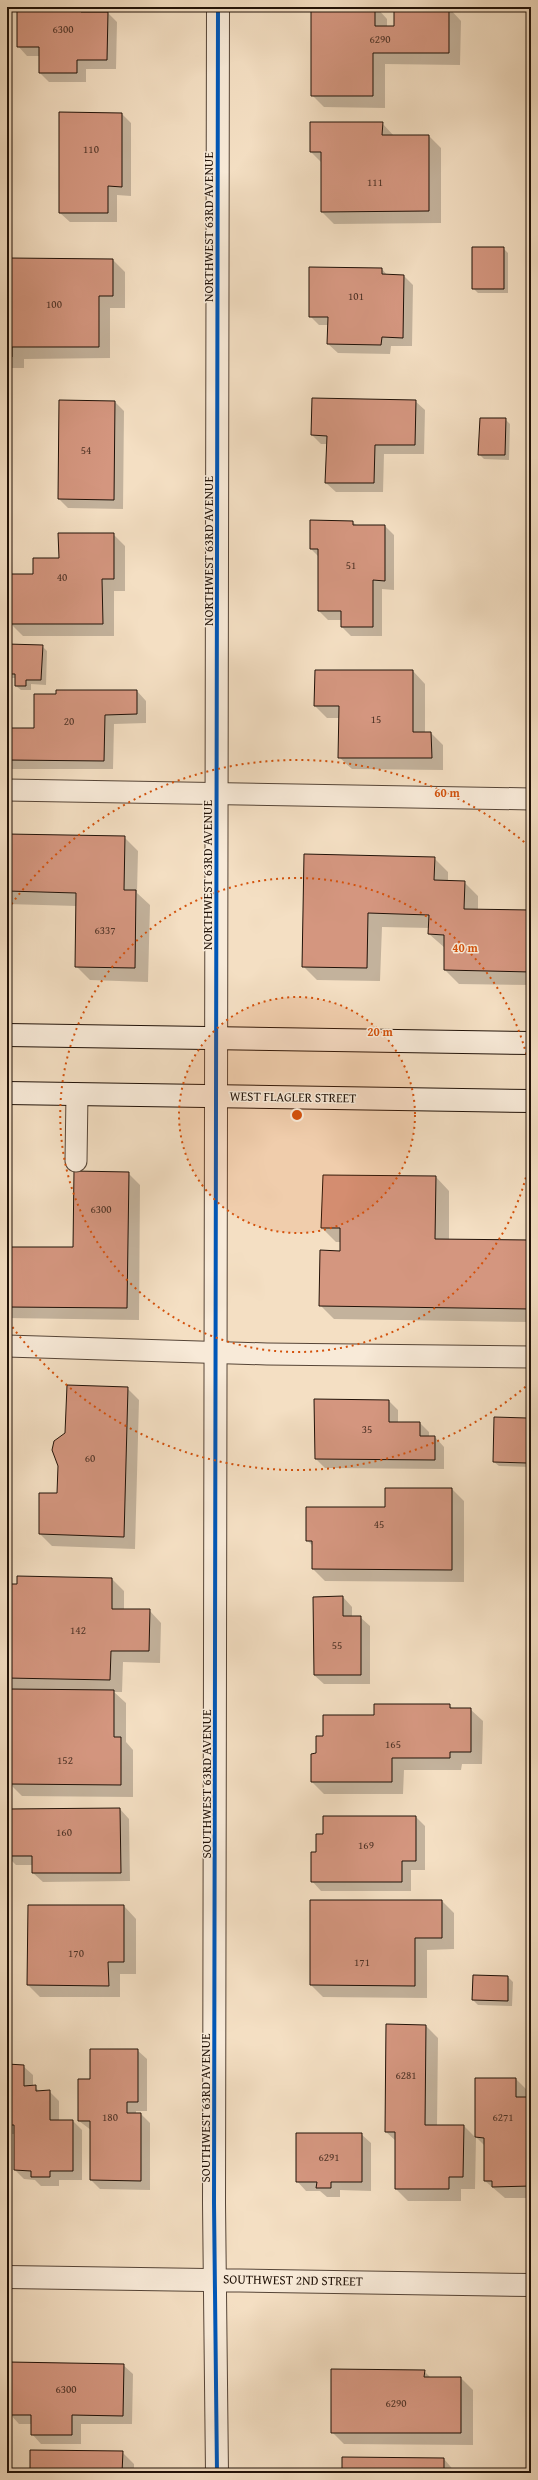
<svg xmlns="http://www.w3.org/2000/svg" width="538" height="2480" viewBox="0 0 538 2480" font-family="'Gentium Book Plus',serif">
  <rect width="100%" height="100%" fill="#f4dfc3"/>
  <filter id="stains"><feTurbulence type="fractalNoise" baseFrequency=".005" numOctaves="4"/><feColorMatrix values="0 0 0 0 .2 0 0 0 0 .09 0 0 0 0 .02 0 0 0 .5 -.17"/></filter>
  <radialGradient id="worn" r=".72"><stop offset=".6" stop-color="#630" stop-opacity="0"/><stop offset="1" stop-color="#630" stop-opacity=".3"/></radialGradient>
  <path fill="#0003" d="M18,7h70l2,6h18l9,9 -1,47h-30v13h-37l-9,-9v-17h-13l-9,-10z
    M312,7h64l11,12v8h8l54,-19 12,13 -1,44 -75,-1v44l-61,-1 -12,-12z
    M7,43l3,4v37h-3z
    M122,114l9,9v73l-14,-1v27h-47l-10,-9z
    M382,123l12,13h35l12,12v75l-107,1 -12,-12v-49l-11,-11z
    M503,248l5,5v40h-30l-5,-5z
    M113,260l12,12v36h-15v50l-86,1v9h-17v-54z
    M382,269l6,7h16l9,9 -1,61h-21l-1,8 -52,-1 -10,-9 1,-19h-10l-9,-9z
    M415,401l10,9 -1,44h-40l-1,38h-47l-10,-9 1,-39h-6l-9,-9z
    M115,402l9,9 -1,98 -55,-1 -9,-9z
    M505,419l5,5 -1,36 -25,-1 -5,-5z
    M353,522l4,4h28l9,9v55l-12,-1v47h-31l-9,-9v-7h-14l-9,-9v-54l-8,-8z
    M113,534l12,12v45h-11v45h-91l-12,-12 23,-49 26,-16z
    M7,645l35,1 5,5 -1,34 -15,-1v6h-10l-5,-4v-8h-9z
    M413,671l12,13v49h6l12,12v25l-91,-1 -13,-12 1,-39h-13l-12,-12z
    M137,691l9,10v22l-32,1 -1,45h-106v-40h28z
    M7,835l117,2 14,14 -1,42 13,12 -2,77 -58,-2 -14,-14 1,-60 -70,-2z
    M434,858l14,14v9l16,1 14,14v14l53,1v74l-72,-1 -14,-14v-22l-16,-14 1,-6 -48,-1 -2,54 -63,-1 -14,-14z
    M128,1173l12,12 -1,135 -132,-2v-70h67z
    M324,1176l112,1 13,14v49l82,1v81l-197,-3 -14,-14 21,-53v-10h-5l-14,-14z
    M127,1388l12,12 -4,149 -83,-3 -12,-12 18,-40z
    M389,1401l9,9v13h22l9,9v5h6l9,10v22l-119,-1 -9,-9z
    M527,1419l4,4v44l-32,-1 -5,-4z
    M386,1489h66l12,12v81l-139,-1 -12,-12v-23l-6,-6 79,-32z
    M112,1579l12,12v19h25l12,13 -1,40 -37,-1 -1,30h-8l12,11v39l7,8v47l-111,-1 -12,-12 1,-94h-4v-105z
    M343,1597l9,10v10h8l10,9v58h-46l-10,-9z
    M449,1705l4,4h17l13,12 -1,43h-20l-1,6h-57l-1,24h-79l-12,-12 5,-28 7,-17 51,-21z
    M120,1809l9,10 1,62 -87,1 -10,-9v-8h-17l-9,-9z
    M416,1817l9,9v44h-14v21h-90l-9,-10z
    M442,1901l12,12v36l-27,1v48l-104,-1 -12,-12z
    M124,1906l12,13v55h-16v23h-80l-12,-12z
    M474,1976l34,1 5,5 -1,24 -34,-1 -5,-5z
    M426,2026l12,12 -1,88h27l12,12 -1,51h-14v12h-53l-12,-12v-48l-10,-9z
    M137,2050l10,9v52h-11v3h5l9,9v67l-50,-1 -9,-9v-50l-12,-9 12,-41z
    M7,2065l16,1 10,9v11l8,6 8,-1 10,10v20h14l9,9v50h-23v6h-18l-6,-6 -11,-1 -9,-9v-36h-8z
    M516,2079l12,12v7h3v100h-26l-20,-17v-35l-9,-9z
    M361,2134l10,9v48l-31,-1v7h-13l-7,-6h-14l-9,-10z
    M123,2365l10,9 -1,50h-51v20h-40l-9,-10v-10h-13l-9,-10z
    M424,2371l7,7h30l12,12v55l-129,-1 -12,-12z
    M122,2452l12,12v9h-103z
    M444,2459l12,14h-113z"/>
  <path fill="#d4967f" stroke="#211208" d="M17,7h64v5h27l-1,48h-30v13h-38v-26h-22z
    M311,7h64v19h19v-19h55v46h-76v43h-62z
    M59,112l63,1v74l-14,-1v27h-49z
    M310,122h73l-1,13h47v76l-108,1v-60h-11z
    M472,247h32v42h-32z
    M9,258l104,1v37h-14v51h-87v10h-5z
    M309,267l73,1v6l22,1 -1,63 -21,-1 -1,8 -54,-1 1,-27h-19z
    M312,398l104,2 -1,45h-40l-1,38h-49l2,-47 -16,-1z
    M59,400l56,1 -1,99 -56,-1z
    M480,418h26l-1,37h-27z
    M310,520l43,1v4h32v56l-12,-1v47h-32v-16h-23v-62h-8z
    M58,533h56v46h-12l1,45h-93v-50h23v-16h26z
    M7,644l36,1 -2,35h-15v6h-11v-12h-8z
    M315,670h98v62h18l1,26h-94l1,-52h-25z
    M56,690h81v24l-32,1 -1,46 -97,-1v-32h27v-34h22z
    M7,834l118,2 -1,54h12l-1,78 -60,-1 1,-74 -69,-2z
    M304,854l131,3 -1,23 31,1 -1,28 67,1v62l-87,-2v-35l-16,-1 1,-19 -61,-2 -1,55 -65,-1z
    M74,1171l55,1 -2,136 -120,-1v-60h66z
    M323,1175l113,1 -1,63 96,1v69l-212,-3 1,-56 20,1v-23h-19z
    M67,1385l61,2 -4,150 -85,-3v-41h18l1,-27 -6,-16 2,-9 11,-8z
    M314,1399l75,1v22h31v14h15v24l-120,-1z
    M494,1417l33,1v45l-34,-1z
    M385,1488h67v82l-140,-1v-28h-6v-34h79z
    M17,1576l95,2v31h38l-1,42h-38l-1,29 -103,-2v-94h10z
    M343,1596v20h18v59h-47l-1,-78z
    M10,1689l104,1v47h7v48l-112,-1z
    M374,1704h76v4h21v44h-21v6h-58v24h-81v-28l5,-1v-17h7v-21h51z
    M120,1808l1,65h-89v-17h-25v-47z
    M323,1816h93v45h-14v21h-91v-30h5v-18h7z
    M310,1900h132v38h-27v48l-105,-1z
    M28,1905h96v57h-16l1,24 -82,-1z
    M473,1975l35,1v25l-36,-1z
    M386,2024l40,1 -1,100h39l-1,52h-14v12h-54v-57h-10z
    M90,2049h48v53h-11v11h14v68l-51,-1v-59h-12v-42h12z
    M7,2064l17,1v21l12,-1v6l14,-1v30h23v51h-23v6h-19v-6l-17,-1v-45h-7z
    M475,2078h41v19h15v89l-39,1v-6h-8v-43l-9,-1z
    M296,2133h66v49h-31v6h-15l1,-6h-21z
    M9,2362l115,2 -1,52 -51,-1v20h-41v-20h-22z
    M331,2369l94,1 -1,7h37v56h-130z
    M30,2450l93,1 -1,22h-92z
    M342,2457l102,1v15h-102z"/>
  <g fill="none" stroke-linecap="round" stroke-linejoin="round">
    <g stroke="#564537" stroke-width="23">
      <path id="lane" d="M7,790l524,9
        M76,1161l1,-67
        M7,1346l260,8 264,3"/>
    </g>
    <g stroke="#564537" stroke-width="24">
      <path id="street" d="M7,2277l524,8
        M217,2473l-3,-270 4,-2196"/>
    </g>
    <g stroke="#211208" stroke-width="24">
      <path id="secondary" d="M7,1035l524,8
        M7,1093l524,8"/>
    </g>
    <use href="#lane" stroke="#f8ead8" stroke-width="21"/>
    <use href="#street" stroke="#f8ead8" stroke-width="22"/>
    <use href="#secondary" stroke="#f8ead8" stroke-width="22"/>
    <g stroke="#f8ead8" stroke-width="6">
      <path id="cycleway" d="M217,2473l-3,-270 4,-2196"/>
    </g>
    <use href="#cycleway" stroke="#0057b8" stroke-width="4"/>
  </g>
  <circle cx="297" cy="1115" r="118" fill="#d4520c" fill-opacity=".12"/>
  <g fill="none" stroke="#d4520c" stroke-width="2" stroke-dasharray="2 4">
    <circle cx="297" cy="1115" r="118"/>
    <path d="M531 1154A237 237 0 1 1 531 1076"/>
    <path d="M530 1383A355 355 0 0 1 8 1321M8 909A355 355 0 0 1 530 847"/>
  </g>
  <g text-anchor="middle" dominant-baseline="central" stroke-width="3" stroke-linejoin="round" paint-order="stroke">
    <g font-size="11" fill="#4e3326">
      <text x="63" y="29">6300</text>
      <text x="380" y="39">6290</text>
      <text x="91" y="149">110</text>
      <text x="375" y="182">111</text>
      <text x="356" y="296">101</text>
      <text x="54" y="304">100</text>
      <text x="86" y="450">54</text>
      <text x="351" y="565">51</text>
      <text x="62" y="577">40</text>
      <text x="376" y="719">15</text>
      <text x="69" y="721">20</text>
      <text x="105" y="930">6337</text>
      <text x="101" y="1209">6300</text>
      <text x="367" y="1429">35</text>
      <text x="90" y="1458">60</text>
      <text x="379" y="1524">45</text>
      <text x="78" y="1630">142</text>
      <text x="337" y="1645">55</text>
      <text x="393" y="1744">165</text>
      <text x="65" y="1760">152</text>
      <text x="64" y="1832">160</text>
      <text x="366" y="1845">169</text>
      <text x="76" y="1953">170</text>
      <text x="362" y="1962">171</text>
      <text x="406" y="2075">6281</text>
      <text x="110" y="2117">180</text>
      <text x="503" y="2117">6271</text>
      <text x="329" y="2157">6291</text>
      <text x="66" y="2389">6300</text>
      <text x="396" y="2403">6290</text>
    </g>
    <g font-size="13" fill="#211208" stroke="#f8ead8">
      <text transform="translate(208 227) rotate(-90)">NORTHWEST 63RD AVENUE</text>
      <text transform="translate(208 551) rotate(-90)">NORTHWEST 63RD AVENUE</text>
      <text transform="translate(207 875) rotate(-90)">NORTHWEST 63RD AVENUE</text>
      <text transform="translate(293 1097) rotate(1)">WEST FLAGLER STREET</text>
      <text transform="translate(206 1784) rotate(-90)">SOUTHWEST 63RD AVENUE</text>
      <text transform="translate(205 2108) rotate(-90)">SOUTHWEST 63RD AVENUE</text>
      <text transform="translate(293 2280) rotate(1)">SOUTHWEST 2ND STREET</text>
    </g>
  </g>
  <circle cx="297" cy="1115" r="6" fill="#d4520c" stroke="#f8ead8" stroke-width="2"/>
  <g font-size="12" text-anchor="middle" font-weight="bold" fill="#d4520c" stroke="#f8ead8" stroke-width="3" stroke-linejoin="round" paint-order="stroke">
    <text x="447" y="797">60 m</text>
    <text x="465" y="952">40 m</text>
    <text x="380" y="1036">20 m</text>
  </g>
  <rect width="538" height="2480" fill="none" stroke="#f4dfc3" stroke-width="24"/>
  <rect x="8" y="8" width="522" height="2464" fill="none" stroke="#211208" stroke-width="2"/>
  <rect x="12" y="12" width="514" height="2456" fill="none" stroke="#211208"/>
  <rect width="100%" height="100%" filter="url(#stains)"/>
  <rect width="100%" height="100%" fill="url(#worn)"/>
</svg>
